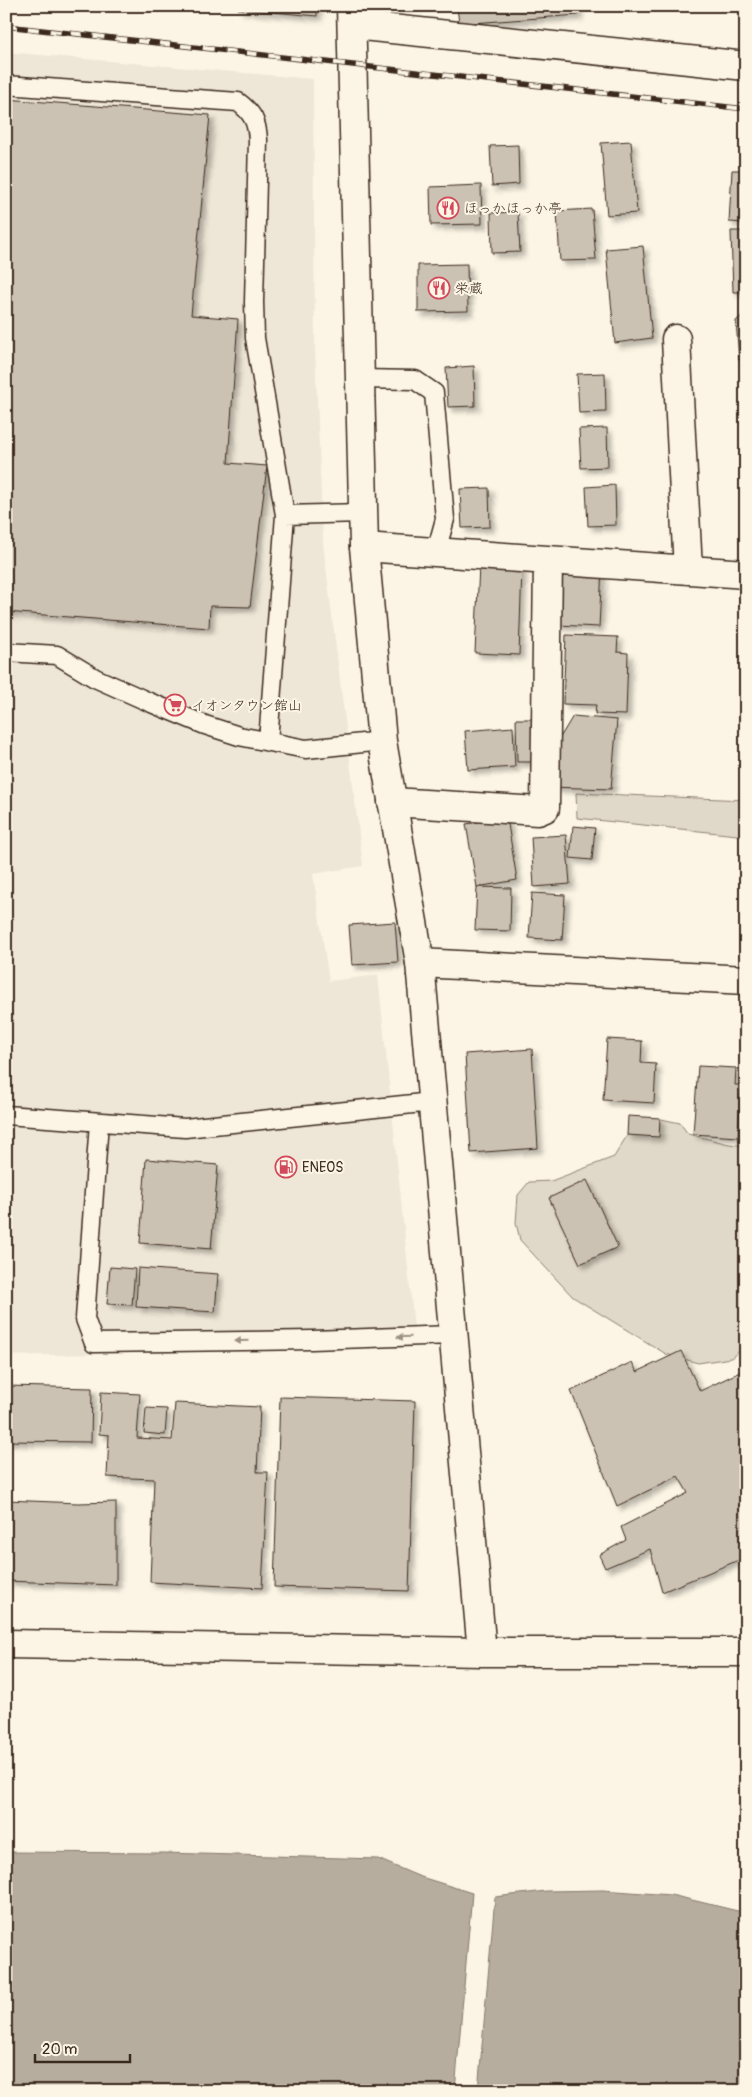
<svg xmlns="http://www.w3.org/2000/svg" width="752" height="2097" viewBox="0 0 752 2097" font-family="Pangolin,'Klee One',sans-serif">
  <defs>
    <filter id="shadow"><feDropShadow dx="4.5" dy="4.5" stdDeviation="2.5" flood-color="#0004"/></filter>
  </defs>
  <rect width="100%" height="100%" fill="#fcf5e5"/>
  <filter id="ink" filterUnits="userSpaceOnUse"><feTurbulence type="fractalNoise" baseFrequency=".02" numOctaves="2"/><feDisplacementMap in="SourceGraphic" scale="10" xChannelSelector="R" yChannelSelector="G"/><feConvolveMatrix kernelMatrix="1 2 1 2 8 2 1 2 1" color-interpolation-filters="sRGB"/></filter>
  <g filter="url(#ink)">
    <path fill="#eee6d6" d="M6,52l307,27 2,271 8,193 40,323 -50,8 16,107 49,-6 38,372 -410,9z"/>
    <path fill="#e0d8c8" stroke="#8e8173" d="M576,793l170,7v36l-169,-18z
      M661,1119l19,4 8,11 41,10 17,2v199l-15,13 -33,5 -32,-9 -93,-57 -53,-57 -4,-17 2,-28 11,-13 22,-1 63,-24 20,-33z"/>
    <path fill="#b7ad9e" stroke="#85796b" d="M6,1852l158,1 214,6 40,17 54,17 -17,198h-449z
      M603,1890l68,5 75,18v178h-268l17,-194 51,-6z"/>
    <path fill="#ccc2b3" stroke="#3b2a1e" filter="url(#shadow)" d="M238,6h79v10l-79,-7z
      M457,6h120l1,9 -119,9z
      M6,99l204,16 -19,200 47,4 -10,144 39,3 -17,141 -40,-1 -1,22 -203,-16z
      M631,141l6,72 -30,2 -6,-72z
      M518,145l1,39 -27,2 -2,-40z
      M732,170h14v53l-17,-1z
      M481,185l1,39 -51,1 -1,-38z
      M592,209l4,51 -36,1 -3,-50z
      M518,212l2,40 -28,1 -1,-40z
      M731,231h15v61h-13z
      M643,246l9,92 -37,5 -9,-94z
      M467,264l1,47 -50,1v-47z
      M745,304h1v56h-7l-3,-39 9,-8z
      M474,366l1,40 -27,1 -2,-39z
      M605,373l1,39 -27,1 -2,-39z
      M607,428l1,39 -27,1 -2,-39z
      M615,485l1,40 -28,1 -2,-39z
      M489,488l1,39 -28,1 -2,-39z
      M479,565l43,2 -3,88 -44,-2z
      M560,566l42,2 -3,59 -42,-2z
      M566,635l52,2 -1,15 11,1 -2,62 -31,-1 1,-9 -33,-1z
      M573,716l44,4 -6,69 -61,-2 2,-36z
      M516,719h28v43h-27z
      M513,727l2,40 -47,3 -3,-39z
      M507,818l10,62 -40,7 -11,-63z
      M573,826l22,2 -3,32 -22,-2z
      M566,835l4,49 -36,3 -3,-50z
      M477,887l34,1 -1,43 -35,-1z
      M532,893l33,2 -3,45 -33,-2z
      M395,922l3,40 -46,3 -3,-40z
      M607,1039l35,2 -1,22 15,1 -2,39 -51,-3z
      M532,1049l6,99 -67,5 -6,-99z
      M698,1066l38,2 -1,17h6l-3,52 -45,-3z
      M628,1116l32,2 -1,19 -32,-2z
      M146,1159l72,6 -7,84 -71,-6z
      M587,1180l31,67 -38,17 -31,-66z
      M110,1267l25,2 -3,36 -25,-1z
      M138,1268l80,6 -3,38 -79,-5z
      M681,1351l19,40 46,-22v188l-84,35 -12,-43 -45,19 -6,-13 27,-15 -5,-13 67,-34 -10,-17 -61,30 -46,-115 61,-29 5,10z
      M6,1386l86,2 -1,54 -85,-1z
      M101,1392l39,2 -3,44 35,2 3,-37 85,4 -3,65h11l-6,116 -112,-6 4,-103 -47,-2 2,-42 -10,-1z
      M280,1397l135,4 -6,190 -135,-4z
      M146,1408l21,1 -2,26 -21,-2z
      M6,1500l72,3 38,-1v83l-110,-4z"/>
    <g fill="none" stroke-linecap="round" stroke-linejoin="round">
      <g stroke="#3b2a1e" stroke-width="21">
        <path id="service" d="M6,85l232,17c15,11 19,20 20,38l-4,162 1,36 30,177 -17,227
          M360,379l55,1 19,13 11,126 -9,33
          M285,515l78,-2
          M6,652l51,3 38,23 54,24 56,23 34,11 67,13 76,-8
          M6,1115l179,13 247,-26
          M99,1122l-14,197 9,24 218,-3 141,-5"/>
      </g>
      <g stroke="#3b2a1e" stroke-width="31">
        <path id="minor" d="M353,25l393,41
          M676,339l12,231
          M364,547l382,27
          M392,802l146,9 7,-3 3,-248
          M420,963l326,17"/>
      </g>
      <g stroke="#3b2a1e" stroke-width="31">
        <path id="tertiary" d="M351,6l13,541 18,194 38,222 62,689
          M6,1644l476,8h264"/>
      </g>
      <use href="#service" stroke="#fcf5e5" stroke-width="18"/>
      <use href="#minor" stroke="#fcf5e5" stroke-width="28"/>
      <use href="#tertiary" stroke="#fcf5e5" stroke-width="28"/>
      <g stroke="#3b2a1e" stroke-width="5.5">
        <path id="rail" d="M6,26l740,83"/>
      </g>
      <use href="#rail" stroke="#fcf5e5" stroke-width="4" stroke-dasharray="11" stroke-linecap="butt"/>
    </g>
    <defs><path id="oneway-solid" d="M-6-.8H1V-3.2L6.5 0L1 3.2V.8H-6Z" transform="scale(1.25)"/></defs>
    <g fill="#9c9082">
      <use href="#oneway-solid" transform="translate(404 1337) rotate(178)"/>
      <use href="#oneway-solid" transform="translate(242 1341) rotate(179)"/>
    </g>
  </g>
  <defs>
    <g id="restaurant-ring" transform="scale(1.125)"><circle r="9.5" fill="#fcf5e5" stroke="#d1495b" stroke-width="1.5"/><path d="M-5-6h1v4h1v-4h1v4h1v-4h1v5L-1.5 .5V6h-2V.5L-5-1ZM5-6V6H3V1.5H1.5Q1.5-4 5-6Z" fill="#d1495b"/></g>
    <g id="supermarket-ring" transform="scale(1.125)"><circle r="9.5" fill="#fcf5e5" stroke="#d1495b" stroke-width="1.5"/><path d="M-6-5.5h2.5l.6 2H6L4.5 2H-2.5L-4.4-4H-6ZM-1.5 3.2a1.3 1.3 0 1 0 .1 0ZM3 3.2a1.3 1.3 0 1 0 .1 0Z" fill="#d1495b"/></g>
    <g id="fuel-ring" transform="scale(1.125)"><circle r="9.5" fill="#fcf5e5" stroke="#d1495b" stroke-width="1.5"/><path d="M-5.5-6h7V0h2V4h1.3V-2.5L3-4.5l.8-.8L6-3V5H2.5V1h-1V6h-7ZM-4.2-4.7v3.2H.2V-4.7Z" fill="#d1495b"/></g>
  </defs>
  <g fill-rule="evenodd">
    <use href="#restaurant-ring" x="448" y="208"/>
    <use href="#restaurant-ring" x="439" y="288"/>
    <use href="#supermarket-ring" x="175" y="705"/>
    <use href="#fuel-ring" x="286" y="1167"/>
  </g>
  <g text-anchor="middle" dominant-baseline="central" stroke-width="4" stroke-linejoin="round" paint-order="stroke">
    <g font-size="14" fill="#3b2a1e" stroke="#fcf5e5" text-anchor="start">
      <text x="464" y="208">ほっかほっか亭</text>
      <text x="455" y="288">栄蔵</text>
      <text x="191" y="705">イオンタウン館山</text>
      <text x="302" y="1167">ENEOS</text>
    </g>
  </g>
  <rect width="752" height="2097" fill="none" stroke="#fcf5e5" stroke-width="25"/>
  <rect x="12" y="12" width="727" height="2072" fill="none" stroke="#3b2a1e" stroke-width="2" filter="url(#ink)"/>
  <path d="M35 2054v8h95v-8" fill="none" stroke="#3b2a1e" stroke-width="2.5"/>
  <text x="42" y="2054" font-size="15" fill="#3b2a1e" stroke="#fcf5e5" stroke-width="4" paint-order="stroke">20 m</text>
</svg>
